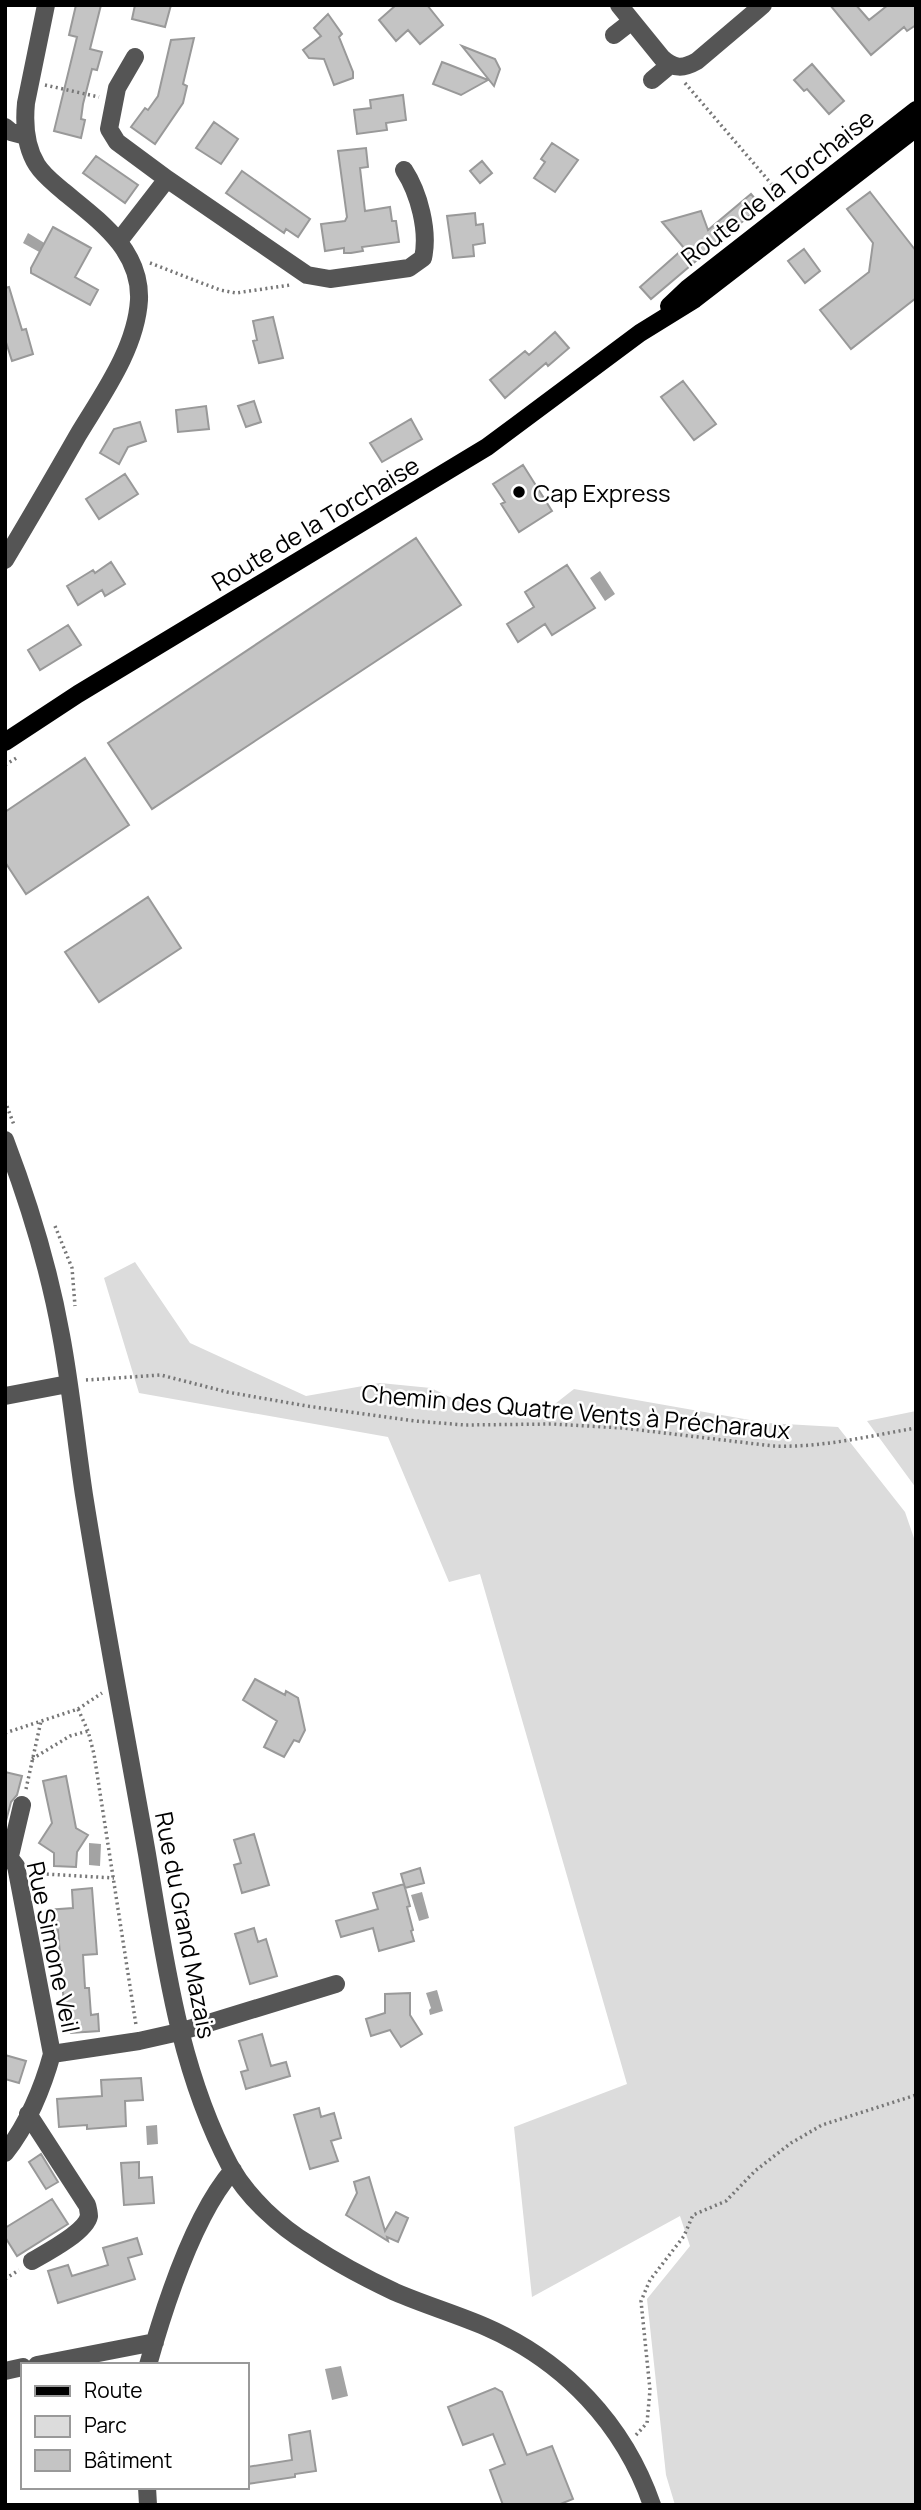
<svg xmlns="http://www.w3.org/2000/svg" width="921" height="2510" viewBox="0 0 921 2510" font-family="Manrope,sans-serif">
  <rect width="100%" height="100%" fill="#fff"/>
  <path fill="#dcdcdc" d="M135,1262l55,81 116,53 74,-13 51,5 54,26 66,-7 23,-18 193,34 71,4 67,85 11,32v961h-241l-9,-30 -19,-176 43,-53 -10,-30 -148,81 -18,-170 113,-43 -147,-510 -31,8 -61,-145 -249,-44 -35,-115z
    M916,1411v77l-49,-67z"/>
  <path fill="#a3a3a3" d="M28,233l18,11 -5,9 -18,-10z
    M600,571l15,23 -10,7 -15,-23z
    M89,1843l12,1 -1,22 -11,-1z
    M422,1892l7,26 -10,3 -8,-26z
    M437,1990l6,21 -13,4 -1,-5 2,-2 -5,-15z
    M157,2125l1,19 -11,1 -1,-19z
    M341,2366l7,30 -16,4 -7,-31z"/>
  <path fill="#c4c4c4" stroke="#999" stroke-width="2" d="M76,5h25l-11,44 12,3 -5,18 -5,-1 -9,35 -2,15 4,1 -4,18 -27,-7 23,-94 -8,-2z
    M135,5h36l-6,22 -33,-8z
    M396,5h31l16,20 -23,19 -12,-14 -12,11 -17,-21z
    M830,5h26l13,15 19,-15h28v20l-9,6 -3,-4 -33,28z
    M328,14l14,20 -3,3 14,35v6l-19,7 -10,-26 -15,-1 -6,-8 18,-14 -7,-8z
    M194,38l-11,46 4,2 -4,17 -28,41 -24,-17 14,-19 3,2 10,-14 13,-56z
    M462,46l33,13 5,10 -6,17z
    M442,62l8,3 38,15 -27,15 -28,-11z
    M812,64l32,37 -15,13 -22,-25 -3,2 -10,-11z
    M403,95l3,25 -20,3 1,7 -30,4 -3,-24 17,-2 -1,-8z
    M214,122l24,17 -17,25 -25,-16z
    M552,143l26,17 -23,32 -21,-14 11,-16 -4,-3z
    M366,148l2,19 -8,1 5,43 25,-4 2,14h4l3,21 -37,5 1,4 -12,2h-7v-5l-19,3 -4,-27 24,-3 2,-4 -9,-66z
    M96,156l42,29 -13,18 -42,-30z
    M482,161l10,12 -12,10 -10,-12z
    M242,171l68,48 -12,18 -12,-8 -2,4 -58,-40z
    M870,192l46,59v47l-65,51 -31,-39 49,-38 4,-29 -26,-34z
    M751,194l10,12 -110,93 -11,-12 44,-39 -22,-26 39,-11 7,19z
    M475,213l1,12 7,-1 2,19 -12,2 1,11 -21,2 -6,-42z
    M53,227l38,21 -16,29 23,13 -8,15 -59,-32v-5z
    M804,249l16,22 -15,12 -17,-22z
    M9,287l13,43 4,-1 7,25 -21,7 -7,-22v-51z
    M273,317l10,41 -24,5 -6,-22 4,-1 -4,-19z
    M555,332l14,16 -21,18 -2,-3 -41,35 -15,-18 35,-29 4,4z
    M683,381l33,43 -22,16 -33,-43z
    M254,401l7,21 -15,5 -8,-21z
    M206,406l3,23 -31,3 -2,-22z
    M411,419l11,20 -40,23 -12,-19z
    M140,422l6,19 -18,6 -9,17 -19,-11 14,-24z
    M523,465l29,46 -33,21 -18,-28 4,-2 -12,-18z
    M125,474l13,20 -39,25 -13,-20z
    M416,538l45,67 -309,204 -44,-66z
    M111,562l14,22 -20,12 -3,-6 -24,15 -11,-19 26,-16 2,3z
    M567,565l28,43 -43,27 -7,-11 -27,18 -11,-18 27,-17 -9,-15z
    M68,625l13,20 -41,25 -12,-20z
    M85,758l44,67 -103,69 -21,-32v-50z
    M148,897l33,51 -82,54 -34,-50z
    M255,1679l30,16 1,-4 12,7 7,32 -6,12 -5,-2 -10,17 -20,-10 13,-26 -34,-21z
    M5,1772l17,4 -5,19 -6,7 -5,19z
    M66,1776l10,52 12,7 -11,17 -1,15 -22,-1v-13l-15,-10 13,-20 -9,-42z
    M254,1834l15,51 -27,8 -8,-28 7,-2 -7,-23z
    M420,1868l4,15 -19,5 -4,-14z
    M404,1884l6,22 -3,1 6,23 -2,1 3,10 -35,10 -6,-23 -32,9 -5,-16 42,-12 -5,-16z
    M92,1888l5,66 -14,1 2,33h4l2,27 7,-1 1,17 -28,2 -1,-16h-5l-7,-87 -11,1 -1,-21 27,-2 -1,-18z
    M254,1928l4,14 8,-3 11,37 -27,8 -15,-50z
    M410,1993v22l12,19 -21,13 -11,-17 -19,6 -5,-17 19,-6v-19z
    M262,2034l9,32 15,-4 4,14 -44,13 -5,-17 7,-2 -9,-29z
    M5,2055l21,6 -7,22 -14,-4z
    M141,2078l2,22 -18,1 1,25 -39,3v-4l-28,2 -2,-28 45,-3 -1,-16z
    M319,2108l2,9 13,-4 7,25 -10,3 7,20 -28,8 -16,-54z
    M41,2154l17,28 -12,7 -17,-27z
    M139,2162v16l13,-1 2,26 -30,2 -3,-42z
    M369,2177l16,54 11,-19 12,6 -10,24 -11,-5 1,4 -42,-26 11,-22 -3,-11z
    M52,2199l16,25 -51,32 -12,-19v-9z
    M137,2238l5,16 -14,4 7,21 -77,24 -10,-32 20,-6 4,11 36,-11 -5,-17z
    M495,2388l7,4 25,63 25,-9 21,53 -15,6h-55l-13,-35 15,-6 -12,-30 -30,11 -15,-38z
    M310,2431l6,40 -21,3v3l-48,7v-17l45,-7 -3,-25z"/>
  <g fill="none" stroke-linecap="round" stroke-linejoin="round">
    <path stroke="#777" stroke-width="3.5" stroke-dasharray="2 3.5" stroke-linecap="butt" d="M685,83l95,111
      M45,85l54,12
      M150,263l70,27 16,3 54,-8
      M5,765l13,-8
      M5,1101l9,24
      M55,1226l17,42 3,38
      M86,1380l75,-5 66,17 80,14 108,15 50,4 87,-1 71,4 150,18c48,2 96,-10 143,-18
      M78,1709l24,-16
      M5,1733l73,-24 10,22 6,23 42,271
      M32,1759l38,-23 18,-5
      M26,1789l15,-68
      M36,1876l9,-2 69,4
      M5,2279l14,-9
      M636,2435l11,-12 3,-33 -9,-89 9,-21 34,-44 9,-21 33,-14 29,-30 36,-28 31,-18 94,-30"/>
    <path stroke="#555" stroke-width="18" d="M619,5l43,53c12,11 21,11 35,3l66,-56
      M614,35l18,-14
      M135,57l-18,31 -8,41 8,13 50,37
      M652,80l18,-15
      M5,127l6,5 15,4
      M119,241l48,-62 140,96 23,4 79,-11 14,-10c6,-27 -4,-65 -19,-88
      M5,560c25,-42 49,-83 73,-125 24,-40 58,-86 61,-135 2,-51 -41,-80 -76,-109 -9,-8 -19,-15 -26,-26 -12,-19 -13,-41 -11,-62l20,-98
      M5,1140c24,63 44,128 56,195 10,53 15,107 23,160 19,120 42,240 63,359 18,107 32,216 83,312 18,32 49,60 80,79 27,18 55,33 85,47 30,13 61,22 91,35 78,34 138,97 166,178
      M5,1396l63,-12
      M5,1852l11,14 36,188c-9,33 -25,72 -47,99
      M10,1856l12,-51
      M52,2054l87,-13 40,-9 157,-48
      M28,2114l59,91c1,2 2,10 2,11 -3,16 -43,37 -57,45
      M37,2365l118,-23
      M148,2365c16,-57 46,-150 85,-195
      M5,2371l18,-4
      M147,2487l1,18"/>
    <path stroke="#000" stroke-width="18" d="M669,306l19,-18 228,-178
      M5,742l73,-48 409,-247 153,-114 55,-34 221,-171"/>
  </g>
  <circle fill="#000" stroke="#fff" stroke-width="2.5" cx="519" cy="492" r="7"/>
  <g text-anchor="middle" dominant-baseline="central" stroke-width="5" stroke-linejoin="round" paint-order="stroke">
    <g font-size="24" fill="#000" stroke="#fff">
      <text transform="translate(777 187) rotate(-38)">Route de la Torchaise</text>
      <text transform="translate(315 523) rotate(-31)">Route de la Torchaise</text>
      <text transform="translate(576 1411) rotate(5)">Chemin des Quatre Vents à Précharaux</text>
      <text transform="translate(186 1925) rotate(79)">Rue du Grand Mazais</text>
      <text transform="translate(54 1947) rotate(78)">Rue Simone Veil</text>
    </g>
    <g font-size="24" fill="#000" stroke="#fff" text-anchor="start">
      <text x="533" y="492">Cap Express</text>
    </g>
  </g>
  <rect width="921" height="2510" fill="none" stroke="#000000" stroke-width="14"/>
  <rect x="21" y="2363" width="228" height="126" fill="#ffffff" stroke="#999999" stroke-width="2"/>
  <rect x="35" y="2386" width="35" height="10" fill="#000000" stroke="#999999" stroke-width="2"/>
  <text x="84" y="2398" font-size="21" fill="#000000">Route</text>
  <rect x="35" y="2416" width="35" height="21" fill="#dcdcdc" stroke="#999999" stroke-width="2"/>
  <text x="84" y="2433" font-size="21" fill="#000000">Parc</text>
  <rect x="35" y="2450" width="35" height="21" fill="#c4c4c4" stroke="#999999" stroke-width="2"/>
  <text x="84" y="2468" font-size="21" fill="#000000">Bâtiment</text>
</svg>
